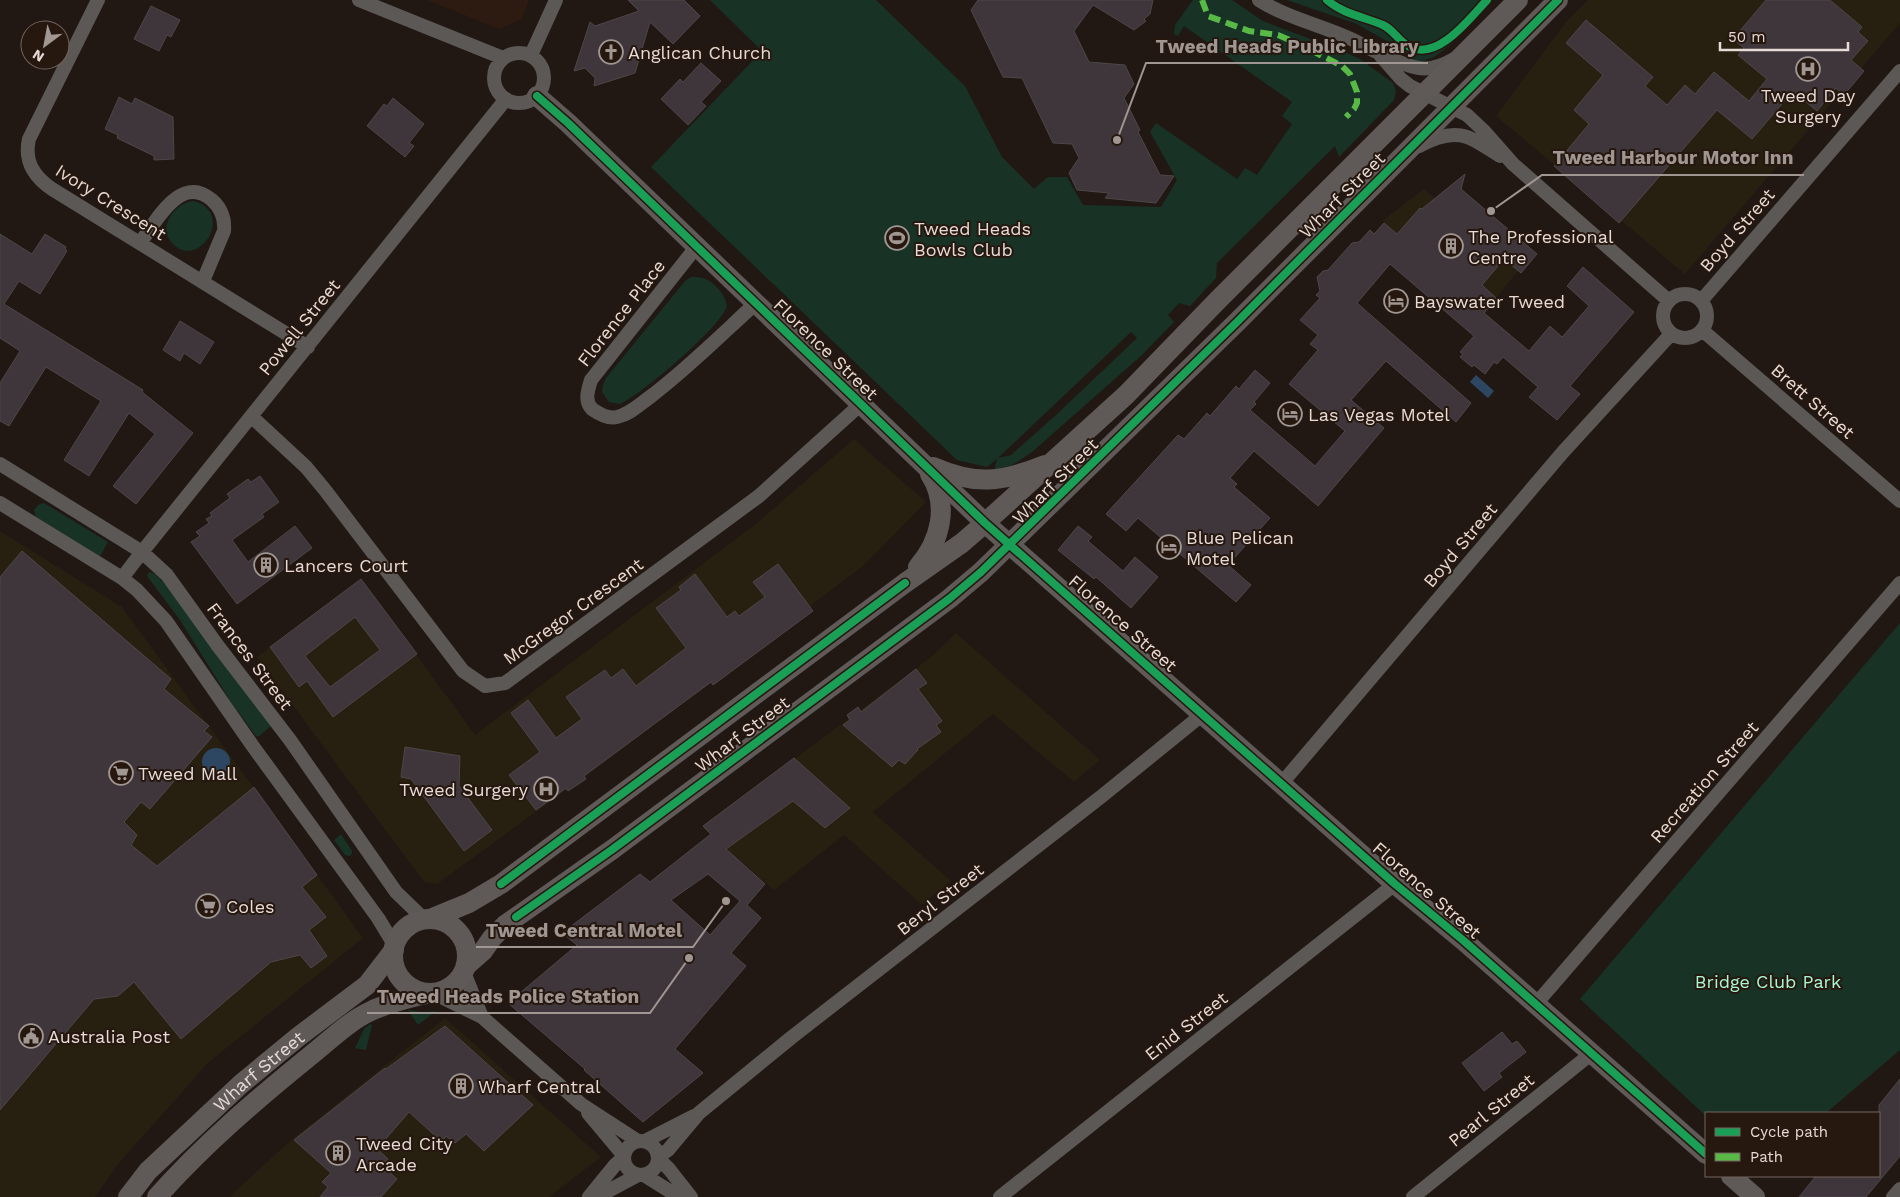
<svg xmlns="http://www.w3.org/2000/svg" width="1900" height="1197" viewBox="0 0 1900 1197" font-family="'Work Sans',sans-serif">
  <rect width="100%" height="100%" fill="#211814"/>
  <path fill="#272011" d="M1588,0h312v23l-215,251 -189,-158 69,-93z
    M1424,189l94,82 -32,39 -104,-89z
    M854,439l72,63 -63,64 -252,191 -174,127 -13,-2 -167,-225 104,-78 114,156 277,-208z
    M0,531l122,76 241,331 -154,124 -91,102 -23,33h-95z
    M956,633l144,127 -26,22 -81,-68 -120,98 78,69 -29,24 -78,-70 -70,55 -72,-62 228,-170z
    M445,1018l156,139 -52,40h-320l61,-56z"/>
  <path fill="#2d1a10" d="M427,0h102l-7,19 -23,10z"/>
  <path fill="#183226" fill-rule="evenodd" d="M710,0h166l89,86 37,71 32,32 14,-12h19l16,28 78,2 16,-27 -27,-48 6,-9 81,56 8,-11 12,7 35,-51 -10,-8 10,-14 -108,-76 -6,10 -4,-2 1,-9 18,-25h39l31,21 82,31 15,7 33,24 3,8 -2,9 -55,57 -4,-11 -118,117 -1,15 -26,28 -11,-3 -11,12 6,7 -32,33 -110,97 -18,12 -20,7 3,-12 -10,8 -30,-7 -306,-293 111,-116zM1131,332l6,6 -82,78 -44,39 -13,3z
    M1287,0h206l-43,45 -16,12 -12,4 -9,-1 -23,-17 -33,-19z
    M193,201c44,11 5,71 -21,42 -15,-16 3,-40 21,-42z
    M691,277c17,-2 33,13 36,29 -6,21 -86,89 -107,98l-11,-2 -7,-10 1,-7 3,-7 79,-97z
    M44,503l64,39 -7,13 -2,1 -63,-39 -2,-7 4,-5z
    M149,572l6,2 13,13 103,139 -12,10h-3l-23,-31 -53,-85 -33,-44z
    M1900,623v427l-74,63h-120v3l-126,-117z
    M341,834l11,17v2l-2,3 -5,-1 -11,-15z
    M408,1010l14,2 14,-1 -18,14z
    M370,1024l2,1 -6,25 -11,-2 9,-19z"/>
  <path fill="#2d4763" d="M1476,375l18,16 -6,7 -18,-16z
    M202 762a14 14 0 1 1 28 0a14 14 0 1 1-28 0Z"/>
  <path fill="#3e363a" stroke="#4d4748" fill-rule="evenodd" d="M628,0h56l16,16 -27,28 -23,-22 -15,51 -41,13 1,-8 -10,-10 -11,3 16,-49 5,4 44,-15z
    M978,0h175l-3,14 -6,5 2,2 -12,9 -41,-25 -19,26 15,31 36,3 9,19 -10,14 16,32 -2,2 22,43 14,1 -18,27 -51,-5 4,-5 -32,-3 -8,-17 10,-15 -7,-14 -19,-1 -31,-65 -19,-1 -32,-67z
    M1766,0h64l32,27 -4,5 10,9 -17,19 13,11 -20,24 -8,-7 -19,23 -24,-20 -41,48 -35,-29 -98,113 -65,-57 35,-42 -15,-14 29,-35 -37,-32 20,-23 67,57 -8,9 22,19 18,-20 10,9 19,-22 35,29 18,-22 -29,-24 6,-7 -11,-9z
    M151,6l29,14 -9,17 -4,-2 -8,16 -25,-12z
    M701,63l20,18 -20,21 5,4 -18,19 -27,-26 19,-20 3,3z
    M119,97l13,7 3,-6 38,19 1,42 -20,1v-4l-37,-18 1,-3 -13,-6z
    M393,98l31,26 -15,19 5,3 -9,11 -38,-31 17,-22 3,2z
    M1465,174l-4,15 76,65 -16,19 -17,-14 -22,26 14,13 -12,15 45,38 21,-25 12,11 2,-2 25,-29 -22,-20 16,-19 51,45 -64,74 10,8 -23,26 -28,-23 9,-10 -35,-30 -6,7 -3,-2 -9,12 -11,-9 -2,2 -12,-10 3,-3 -3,-2 14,-16 -84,-72 -33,39 114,100 -15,19 -70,-61 -35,39 33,28 -66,78 -64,-55 -24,27 7,6 -3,3 36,31 -42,47 23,20 -15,17 -98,-84 -12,13 -20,-17 72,-79 6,4 23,-26 3,3 26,-30 3,3 16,-19 15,13 -16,19 2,2 -6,6 65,56 30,-35 -56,-47 29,-34 -8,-6 8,-9 -18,-15 20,-22 -4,-3 4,-4 -3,-14 6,-6 5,-1 24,-27 7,-1 11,-12 4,4 10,-11 13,11 23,-26 2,1z
    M0,234l32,20 13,-20 21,13 -1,2 2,2 -27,43 -21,-13 -15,23 139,86 -1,2 51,41 -57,71 -23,-18 42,-52 -26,-21 -40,63 -25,-16 37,-59 -55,-34 -37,59 -9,-5v-38l20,-32 -20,-13z
    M180,321l34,21 -14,22 -16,-11 -4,8 -17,-11z
    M260,476l19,26 -17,12 2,3 -32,23 16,22 47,-36 17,22 -75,56 -46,-62 9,-6 -4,-4 13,-9 -3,-4 6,-3 -2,-3 20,-15 -3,-4 21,-15 3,3z
    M1078,526l14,11 -4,4 35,30 12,-14 23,20 -27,31 -35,-31 -2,2 -36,-29z
    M22,551l149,128 -7,10 45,37 -5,5 8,6 -62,72 -9,-7 -17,20 13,13 -6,10 26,21 97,-79 63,88 -15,12 24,30 -17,13 18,26 -16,12 -11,-13 -29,7 -90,77 -47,-57 -16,14 -24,3 -94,111v-533z
    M778,564l35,47 -100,74 -2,-3 -127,94 2,3 -18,12 -2,-3 -30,22 -27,-35 31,-23 -29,-39 17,-13 28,38 26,-19 -16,-22 39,-27 6,8 12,-9 13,17 50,-38 -30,-40 25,-18 -2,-3 16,-13 32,43 8,-6 4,5 26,-19 -12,-15z
    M361,579l56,75 -84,63 -26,-36 -8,6 -29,-40zM355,617l25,33 -50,37 -25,-31z
    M916,669l11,14 -9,6 24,32 -6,4 5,7 -24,17 1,1 -13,14 -6,-4 -7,7 -49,-42 7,-5 -3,-5 11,-8 3,5z
    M405,747l55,9 -1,30 33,44 -28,21 -53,-72 -10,-2z
    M794,758l56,50 -25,20 -32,-27 -67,48 39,35 -18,21 14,13 -30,35 15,13 -71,83 28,24 -60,49 -59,-52 1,-1 -77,-66 69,-58 -15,-12 78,-59 10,8 61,-48 -8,-8zM708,874l32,27 -30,34 -39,-35z
    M445,1026l88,79 -49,46 -18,-17 -11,9 -9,-7 -4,6 -33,-30 -32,37 11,10 -7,6 16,14 -16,18h-61l8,-10 -6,-5 9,-9 -37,-33 91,-72 1,1z
    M1502,1032l10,12 5,-3 9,11 -27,21 3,4 -18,14 -22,-28z
    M1900,1079v77l-34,41h-67l17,-21h63v-71z"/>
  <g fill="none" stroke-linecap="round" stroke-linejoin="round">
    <path stroke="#5c5856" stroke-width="14" d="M98,0l-69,139c-5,22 4,37 23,50l256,158
      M359,0l144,58
      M1259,0c28,18 62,25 92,39 21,10 40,22 63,28 14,4 28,-1 40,-8
      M494 78a25 25 0 1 1 50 0a25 25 0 1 1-50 0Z
      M531,55l25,-55
      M1380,55l21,24 9,7 57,29 16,15 30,34 156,137
      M1419,146c37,-20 49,-11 81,10
      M140,243c16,-21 40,-70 72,-43 9,8 13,19 12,31l-21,50
      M697,246l-106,134c-3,10 -7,21 1,29 7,5 16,10 25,8 13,-3 22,-12 33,-20 37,-28 71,-62 106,-94
      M1663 316a22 22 0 1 1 44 0a22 22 0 1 1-44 0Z
      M1701,301l199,-230
      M1702,330l198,171
      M252,417l54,50 19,23 138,181 22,15 20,-3 254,-187 102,-92
      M0,464l142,88 25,23 51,71 72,94 106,152 29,28
      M0,503l122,75 15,12 29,31 86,124 126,173 17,28
      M122,578l20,-26 364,-453
      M1282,783l281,-331 108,-118
      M464,972l18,45
      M433,993l49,24 99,87 57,37
      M1535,1005l365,-422
      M588,1113l36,43
      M624 1158a17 17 0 1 1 34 0a17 17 0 1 1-34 0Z
      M645,1141l49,-25
      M658,1157l10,-7 31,-37 93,-76 310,-241 101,-82
      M658,1158l11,11 22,28
      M644,1175l35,22
      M589,1197l26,-32 9,-8
      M597,1197l41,-22
      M1000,1197l395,-313
      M1413,1197l179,-144
      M1893,1197l7,-8"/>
    <g stroke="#5f5958" stroke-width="20">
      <path d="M537,96l31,27 417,400 410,361 69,57 242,213"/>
      <path d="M933,467c43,19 69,15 112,-2"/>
      <path d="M918,567c22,-25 32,-62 12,-93"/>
      <path d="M430,919l39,-16 32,-19 404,-301 57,-40 23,-20 141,-128 92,-95 300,-300"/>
      <circle cx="430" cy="956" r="37"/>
      <path d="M466,966l17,-15 9,-13 13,-13 108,-76 336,-250 32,-27 257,-251 320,-321"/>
      <path d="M1731,1176l24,21"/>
      <path id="s1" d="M128,1197l20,-26 93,-87 57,-47 69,-52 27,-35"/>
      <path d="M157,1197c46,-52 100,-98 153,-141 20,-16 39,-35 61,-45 19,-9 39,-13 58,-18"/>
    </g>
    <path stroke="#58b947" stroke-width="6" stroke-dasharray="12 6" stroke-linecap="butt" d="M1202,0l6,16 41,15 29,4 19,8 45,23 8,8 7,18v11l-3,6 -8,8"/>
    <g stroke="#26170f" stroke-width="11">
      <path id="cycleway" d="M1327,0c16,14 37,17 56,25 11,5 16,17 27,22 28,14 60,-29 77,-47
        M537,96l31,27 417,400 410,361 69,57 242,213
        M501,884l404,-301
        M516,917l97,-68 336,-250 32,-27 257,-251 320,-321"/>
    </g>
    <use href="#cycleway" stroke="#1a9f57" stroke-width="8"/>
  </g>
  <defs>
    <g id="church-ring" transform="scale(1.25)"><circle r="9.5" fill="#26170f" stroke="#a19792" stroke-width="1.5"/><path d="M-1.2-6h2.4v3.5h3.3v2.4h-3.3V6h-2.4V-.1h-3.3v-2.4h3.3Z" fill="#a19792"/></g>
    <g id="hospital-ring" transform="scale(1.25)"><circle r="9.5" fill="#26170f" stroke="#a19792" stroke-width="1.5"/><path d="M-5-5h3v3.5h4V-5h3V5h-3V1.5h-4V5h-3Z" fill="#a19792"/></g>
    <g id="stadium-ring" transform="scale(1.25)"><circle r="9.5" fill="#26170f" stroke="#a19792" stroke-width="1.5"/><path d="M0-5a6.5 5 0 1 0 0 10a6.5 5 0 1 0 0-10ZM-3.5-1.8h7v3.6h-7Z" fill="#a19792"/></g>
    <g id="building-ring" transform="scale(1.25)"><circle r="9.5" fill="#26170f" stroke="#a19792" stroke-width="1.5"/><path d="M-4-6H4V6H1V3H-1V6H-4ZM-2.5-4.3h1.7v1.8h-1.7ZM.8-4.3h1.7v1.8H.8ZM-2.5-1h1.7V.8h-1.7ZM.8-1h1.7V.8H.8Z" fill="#a19792"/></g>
    <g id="hotel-ring" transform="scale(1.25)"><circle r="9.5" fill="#26170f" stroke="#a19792" stroke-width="1.5"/><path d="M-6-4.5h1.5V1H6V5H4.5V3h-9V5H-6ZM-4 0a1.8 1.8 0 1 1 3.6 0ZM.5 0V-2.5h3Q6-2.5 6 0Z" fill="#a19792"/></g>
    <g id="supermarket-ring" transform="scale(1.25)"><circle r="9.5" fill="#26170f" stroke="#a19792" stroke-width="1.5"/><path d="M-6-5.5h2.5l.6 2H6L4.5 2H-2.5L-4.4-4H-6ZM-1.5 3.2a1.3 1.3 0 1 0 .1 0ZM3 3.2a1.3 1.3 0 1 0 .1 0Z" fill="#a19792"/></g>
    <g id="civic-ring" transform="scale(1.25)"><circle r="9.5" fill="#26170f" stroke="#a19792" stroke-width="1.5"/><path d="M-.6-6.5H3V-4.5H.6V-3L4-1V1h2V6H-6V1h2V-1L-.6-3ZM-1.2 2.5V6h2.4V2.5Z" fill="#a19792"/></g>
  </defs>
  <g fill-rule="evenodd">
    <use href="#church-ring" x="611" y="52"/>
    <use href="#hospital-ring" x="1808" y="69"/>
    <use href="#stadium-ring" x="897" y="238"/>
    <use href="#building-ring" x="1451" y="246"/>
    <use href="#hotel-ring" x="1396" y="301"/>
    <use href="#hotel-ring" x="1290" y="414"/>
    <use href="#hotel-ring" x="1169" y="547"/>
    <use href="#building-ring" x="266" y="565"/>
    <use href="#supermarket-ring" x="121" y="773"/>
    <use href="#hospital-ring" x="546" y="789"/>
    <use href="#supermarket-ring" x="208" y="906"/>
    <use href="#civic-ring" x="31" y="1036"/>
    <use href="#building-ring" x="461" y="1086"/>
    <use href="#building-ring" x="338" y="1153"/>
  </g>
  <g text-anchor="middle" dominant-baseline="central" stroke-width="4" stroke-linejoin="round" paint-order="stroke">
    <g font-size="18" fill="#e6dbd6" stroke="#26170f" text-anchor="start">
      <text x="628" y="52">Anglican Church</text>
      <text x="1808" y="95" text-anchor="middle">Tweed Day<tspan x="1808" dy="21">Surgery</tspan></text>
      <text x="914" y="228">Tweed Heads<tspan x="914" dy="21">Bowls Club</tspan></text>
      <text x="1468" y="236">The Professional<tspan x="1468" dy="21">Centre</tspan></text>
      <text x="1414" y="301">Bayswater Tweed</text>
      <text x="1308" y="414">Las Vegas Motel</text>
      <text x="1186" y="537">Blue Pelican<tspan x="1186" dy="21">Motel</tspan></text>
      <text x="284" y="565">Lancers Court</text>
      <text x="138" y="773">Tweed Mall</text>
      <text x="528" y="789" text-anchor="end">Tweed Surgery</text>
      <text x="226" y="906">Coles</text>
      <text x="48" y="1036">Australia Post</text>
      <text x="478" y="1086">Wharf Central</text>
      <text x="356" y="1143">Tweed City<tspan x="356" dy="21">Arcade</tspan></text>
    </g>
    <g font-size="18" fill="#e6dbd6" stroke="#26170f">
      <text transform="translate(1342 195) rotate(-45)">Wharf Street</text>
      <text transform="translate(111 202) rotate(32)">Ivory Crescent</text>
      <text transform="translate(1737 230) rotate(-49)">Boyd Street</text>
      <text transform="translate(621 313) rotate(-52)">Florence Place</text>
      <text transform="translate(299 327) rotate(-51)">Powell Street</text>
      <text transform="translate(826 349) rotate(44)">Florence Street</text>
      <text transform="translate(1813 401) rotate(41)">Brett Street</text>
      <text transform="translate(1055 481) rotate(-45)">Wharf Street</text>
      <text transform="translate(1460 545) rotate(-50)">Boyd Street</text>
      <text transform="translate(573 611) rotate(-36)">McGregor Crescent</text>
      <text transform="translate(1123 623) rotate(41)">Florence Street</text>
      <text transform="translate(250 656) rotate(53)">Frances Street</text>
      <text transform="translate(742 734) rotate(-37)">Wharf Street</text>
      <text transform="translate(1704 782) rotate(-49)">Recreation Street</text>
      <text transform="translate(1427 890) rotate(41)">Florence Street</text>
      <text transform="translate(940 899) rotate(-38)">Beryl Street</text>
      <text transform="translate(1186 1026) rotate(-38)">Enid Street</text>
      <text stroke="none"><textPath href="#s1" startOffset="182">Wharf Street</textPath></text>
      <text transform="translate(1491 1110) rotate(-39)">Pearl Street</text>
    </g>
    <g font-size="18" fill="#a7f8d3" stroke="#26170f">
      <text x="1768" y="981">Bridge Club Park</text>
    </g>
  </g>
  <path fill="none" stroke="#a19792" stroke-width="2" d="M1117 140L1146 63H1428M1491 211L1542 175H1804M726 901L693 947H476M689 958L650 1013H367"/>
  <g fill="#a19792" stroke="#26170f" stroke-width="2">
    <circle cx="1117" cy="140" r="5"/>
    <circle cx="1491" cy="211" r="5"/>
    <circle cx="726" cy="901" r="5"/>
    <circle cx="689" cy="958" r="5"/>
  </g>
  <g font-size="19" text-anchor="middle" font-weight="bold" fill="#a19792" stroke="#26170f" stroke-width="4" stroke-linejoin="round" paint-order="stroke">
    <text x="1287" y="53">Tweed Heads Public Library</text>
    <text x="1673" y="164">Tweed Harbour Motor Inn</text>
    <text x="584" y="937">Tweed Central Motel</text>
    <text x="508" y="1003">Tweed Heads Police Station</text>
  </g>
  <rect x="1705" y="1112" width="175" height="65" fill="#26170f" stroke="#73655f"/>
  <rect x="1715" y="1128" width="25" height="8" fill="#1a9f57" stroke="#73655f"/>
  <text x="1750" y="1137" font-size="15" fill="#e6dbd6">Cycle path</text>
  <rect x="1715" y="1153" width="25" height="8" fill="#58b947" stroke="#73655f"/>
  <text x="1750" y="1162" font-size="15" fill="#e6dbd6">Path</text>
  <g transform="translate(45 45) rotate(212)"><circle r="24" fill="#26170f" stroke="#73655f"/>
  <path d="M0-4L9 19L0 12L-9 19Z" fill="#a19792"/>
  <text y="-8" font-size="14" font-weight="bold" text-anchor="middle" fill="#e6dbd6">N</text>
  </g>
  <path d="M1720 42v8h128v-8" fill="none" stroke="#e6dbd6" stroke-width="2.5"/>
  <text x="1728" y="42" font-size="15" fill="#e6dbd6" stroke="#26170f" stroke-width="4" paint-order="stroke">50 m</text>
</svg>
